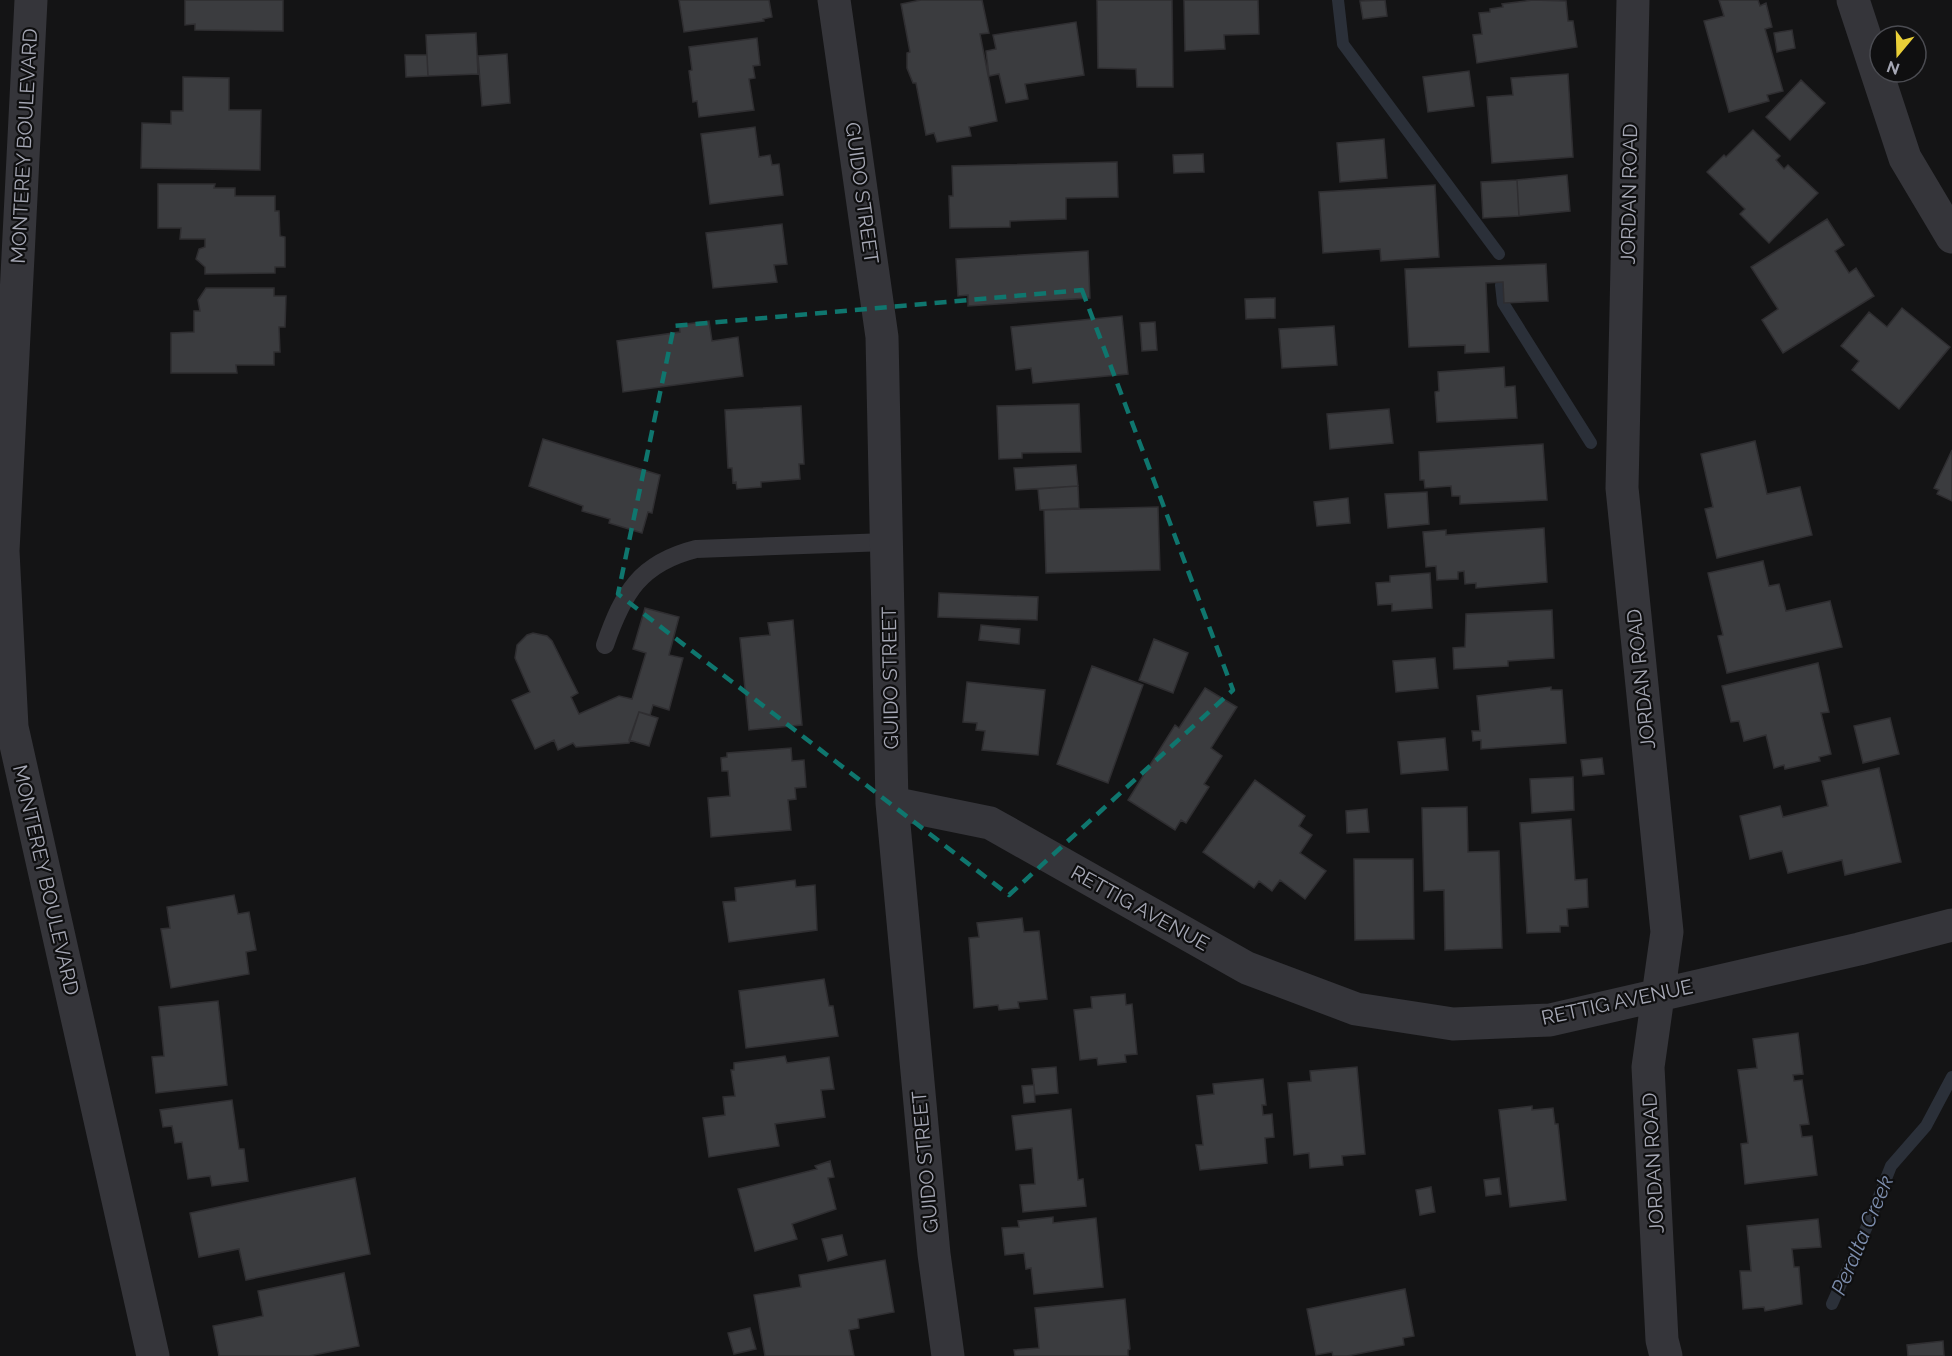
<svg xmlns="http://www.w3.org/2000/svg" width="1952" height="1356" viewBox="0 0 1952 1356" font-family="Raleway,sans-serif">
  <rect width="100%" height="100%" fill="#141415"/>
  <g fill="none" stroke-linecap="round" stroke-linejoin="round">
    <path stroke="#2b3039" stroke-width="12" d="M1338,0l5,44 156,210
      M1501,285l2,18 88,140
      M1832,1304l36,-80 23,-58 35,-40 26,-49"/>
  </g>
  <path fill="#3b3c3f" stroke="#2f2e31" stroke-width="1.5" d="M185,0h98v31l-88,-1v-6l-10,1z
    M679,0h90l3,17 -9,2 1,2 -80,11z
    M921,0h61l7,33 -9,1 17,87 -28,6 2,9 -34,6 -3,-9 -8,2 -10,-52h-3l-6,-15v-15l3,-1 -9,-48z
    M1097,0h75l1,87h-36l-1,-18 -38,-1z
    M1184,0h74l1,34 -35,1 1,14 -40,2z
    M1385,0l2,16 -24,3 -3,-18z
    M1533,0l33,1 2,20h5l4,26 -100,16 -4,-28 9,-1 -3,-21 11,-1v-3l13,-2 -1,-3z
    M1719,0h39l2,6 6,-3 6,24 -7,2 18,62 -16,4 2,6 -40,11 -25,-91 20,-5z
    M1076,22l8,53 -59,9 3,15 -22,4 -7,-29 -10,2 -3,-25 10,-2 -3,-14z
    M1792,30l3,18 -18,4 -3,-19z
    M476,33l2,41 -50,2 -2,-41z
    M757,38l3,27 -7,1 2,12 -6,1 5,31 -55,7 -2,-16 -4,1 -4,-31 3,-1 -3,-23z
    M507,54l3,49 -28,3 -4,-50z
    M405,55h22l1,21 -22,1z
    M1469,71l5,35 -46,6 -5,-35z
    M1568,74l5,83 -81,6 -5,-66 26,-2 -2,-17z
    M183,77l46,1v32h32l-1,60 -119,-2 1,-45 29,1v-13h12z
    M1801,80l24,23 -35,37 -24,-23z
    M755,127l4,30 11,-2 2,10 7,-1 4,31 -73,9 -9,-70z
    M1753,130l27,26 -4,4 8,9 4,-4 30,28 -49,50 -29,-29 5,-5 -38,-37 17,-17 2,2z
    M1384,139l3,39 -47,4 -3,-39z
    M1203,154l1,18 -30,1 -1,-18z
    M1117,162l1,35 -52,1v21l-56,2v6l-60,1 -1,-32h4l-1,-30z
    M1567,175l3,36 -51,5 -2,-36z
    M1517,180l2,36 -36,2 -2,-36z
    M158,184h57l-1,4h21v8h40v15h4l1,25 5,1v30h-10v6l-70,1v-7l-9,-8 3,-10 6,-2v-8h-25l1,-11h-23z
    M1435,185l4,72 -58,4 -1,-12 -57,4 -4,-61z
    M1827,219l17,26 -9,6 14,22 7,-5 18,28 -91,57 -21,-33 16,-11 -27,-42z
    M782,224l5,40 -13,1 3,17 -64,6 -7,-55z
    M1088,251l2,47 -122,8v-11l-10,1 -2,-37z
    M1546,264l2,37 -44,2 -1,-21 -17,1 3,69 -24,1v-8l-56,2 -4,-78z
    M206,288h68v8h12l-1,31h-6l1,25h-6v13h-38l1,8h-66v-40l23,-1v-21h6l-2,-11z
    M1275,298v20l-29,1 -1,-20z
    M1902,308l48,39 -51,62 -47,-39 7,-9 -18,-15 28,-34 18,15z
    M1122,316l6,58 -95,9 -2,-15 -15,2 -5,-43z
    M709,321l3,20 26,-4 5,39 -120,16 -6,-51 63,-9 -1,-7z
    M1155,322l2,28 -15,1 -2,-28z
    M1334,326l3,39 -55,3 -3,-39z
    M1504,367l1,20 10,-1 2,32 -80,4 -2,-30 4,-1 -1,-19z
    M1079,404l2,48 -59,1v5l-23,1 -2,-53z
    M801,406l3,58h-5l1,15 -39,3v5l-24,2 -1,-7 -3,1 -1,-15h-4l-3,-58z
    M1389,409l4,34 -63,6 -3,-35z
    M543,439l117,36 -8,38 -4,-1 -6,21 -33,-10 1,-4 -28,-8 1,-5 -54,-20z
    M1755,441l12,53 33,-7 12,48 -95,23 -12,-49 8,-2 -12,-53z
    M1543,444l4,56 -87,4v-8h-8l-1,-10 -26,2 -1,-8h-4l-1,-28z
    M1952,450v51l-15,-7 2,-4 -5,-2z
    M1076,465l2,21 -62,4 -2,-22z
    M1078,486l1,22 -39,2 -2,-21z
    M1427,492l2,32 -41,4 -3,-34z
    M1348,498l2,25 -33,3 -3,-24z
    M1158,507l2,63 -114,3 -2,-63z
    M1544,528l3,54 -71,6v-5l-11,1 -1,-13 -6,1v7l-21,1 -1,-14 -10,1 -3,-35 23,-2v5z
    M1763,561l6,25 10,-2 7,27 44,-10 12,46 -115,26 -9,-37 5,-1 -15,-62z
    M1430,573l2,35 -40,3v-7l-14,1 -2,-22 14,-1v-6z
    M939,593l99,4 -1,23 -99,-3z
    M645,608l34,9 -10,38 14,3 -14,52 -16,-5 -3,10 -11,-3 -10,31 -53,4 -3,-4 -15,7 -4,-10 -19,9 -23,-49 18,-8 -15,-34 2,-13 10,-10 6,-2 14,3 5,5 26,52 -7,4 8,17 40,-18 13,3 14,-46 -13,-4z
    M1552,610l2,48 -46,3v5l-54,3 -1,-21 12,-1 1,-33z
    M793,620l9,105 -53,5 -9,-92 30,-3 -2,-12z
    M981,625l39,4 -1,15 -40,-4z
    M1154,639l34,14 -15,40 -34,-13z
    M1435,658l3,30 -42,4 -3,-31z
    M1818,663l11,49 -8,1 10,41 -12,3 1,4 -35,8 -1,-4 -10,3 -8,-33 -22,6 -5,-20 -8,1 -9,-36z
    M1092,666l51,19 -35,98 -51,-19z
    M967,682l78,8 -7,65 -56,-5 3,-19 -9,-1 1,-7 -14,-1z
    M1551,687v3h11l4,53 -85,6v-9l-8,1 -1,-10h8l-3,-35z
    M1205,688l32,19 -26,41 11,8 -18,28 5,3 -23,36 -5,-3 -6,10 -47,-30 47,-75 4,3z
    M639,712l19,6 -9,28 -20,-6z
    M1890,718l9,36 -36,9 -9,-37z
    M1445,738l3,32 -47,4 -3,-32z
    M791,748l1,13 12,-1 2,27 -11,1 1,11 -8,1 3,30 -80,7 -3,-39 22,-2 -2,-25h-6l-1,-13 6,-1v-4z
    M1602,758l2,16 -21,2 -2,-16z
    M1879,768l22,94 -56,13 -3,-15 -54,13 -6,-22 -32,8 -10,-43 40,-10 3,11 45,-11 -6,-25z
    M1573,777l1,33 -42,3 -2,-34z
    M1255,780l50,36 -6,10 13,9 -12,18 26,18 -21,28 -25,-19 -8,11 -13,-10 -5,7 -51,-36z
    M1467,807l1,45 31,-1 3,97 -57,2 -1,-60 -20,1 -2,-83z
    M1367,809l2,23 -22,1 -1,-22z
    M1571,819l4,61 12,-1 1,28 -21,2 1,17h-8v6l-33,1 -7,-110z
    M1354,859h59l1,80 -59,1z
    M795,880l1,7 19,-2 2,45 -88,12 -6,-40 13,-1 -1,-13z
    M234,895l4,19 11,-2 7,38 -10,2 3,22 -78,14 -10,-59 9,-1 -3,-21z
    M1022,918l2,14 15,-1 8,68 -29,3 1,6 -20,2 -1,-5 -24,3 -5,-70 10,-1 -2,-14z
    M824,979l5,27h4l5,30 -92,12 -7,-57z
    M1125,994l1,11 6,-1 5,50 -12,1 1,7 -28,3 -1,-7 -17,2 -6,-50 18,-2 -1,-11z
    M218,1001l9,84 -71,8 -4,-36 12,-1 -5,-49z
    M1798,1033l5,41 -10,1 1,6 8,-1 7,44 -9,1 2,12 10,-1 5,39 -72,9 -4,-40 7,-1 -10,-73 19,-2 -4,-29z
    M785,1056l2,7 42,-6 5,32 -13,1 4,27 -50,7 4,22 -70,11 -6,-39 22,-3 -2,-18 12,-1 -4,-26h3v-7z
    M1056,1067l2,26 -23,2 -3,-26z
    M1357,1067l8,87 -23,2 1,9 -33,3 -1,-15 -15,2 -6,-72 23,-2 -1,-10z
    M1263,1079l3,26h-4l1,10 9,-1 2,23 -9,1 2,25 -67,7 -4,-25h7l-6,-49 17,-2 -1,-10z
    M1034,1085l1,17 -11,1 -2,-17z
    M232,1100l7,49h5l4,32 -36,5 -2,-10 -22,3 -6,-37 -7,1 -3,-17 -9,1 -3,-17z
    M1532,1106v4l21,-2 2,16h3l8,76 -56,7 -11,-97z
    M1071,1109l7,71 5,-1 3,27 -63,6 -3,-27 15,-1 -3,-36 -16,2 -4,-34z
    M830,1161l4,16 -6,1 8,31 -44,15 5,15 -42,12 -17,-62 79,-20 -2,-3z
    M355,1178l15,76 -124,26 -7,-31 -40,8 -9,-44z
    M1499,1178l2,16 -15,2 -2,-16z
    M1431,1187l4,25 -15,3 -4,-25z
    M1053,1217v6l43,-5 7,69 -69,7 -3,-26 -5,1 -2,-16 -19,2 -3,-27 17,-1 -1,-6z
    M1818,1219l3,28 -29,2 2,18h5l3,37 -37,7 -1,-4 -21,2 -3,-38h11l-4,-45z
    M842,1235l5,20 -19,6 -6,-22z
    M885,1260l9,52 -36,7 1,9 -10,2 5,26h-89l-11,-61 47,-8 -2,-12z
    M344,1273l15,73 -50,10h-90l-6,-30 50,-10 -5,-25z
    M1405,1289l9,47 -11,2 1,7 -57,11h-14l-1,-4 -16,3 -9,-46z
    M1125,1299l5,50 -2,1v6h-113l-1,-6 25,-2 -4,-40z
    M750,1328l6,21 -22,5 -6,-21z
    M1943,1341l1,15h-36l-1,-11z"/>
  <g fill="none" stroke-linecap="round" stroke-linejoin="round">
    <path stroke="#35353a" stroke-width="18" d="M605,645c18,-52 35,-82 91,-96l191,-7"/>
    <path stroke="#35353a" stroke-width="33" d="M834,0l48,337 10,466 42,451 14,102
      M1633,0l-11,488 45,444 -19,135 14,273 4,16
      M1853,0l52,158 47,79
      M892,803l98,20 257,145 109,41 97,15 97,-4 309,-71 93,-24"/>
    <path stroke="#35353a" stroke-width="33" d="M31,0l-28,551 9,176 141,629"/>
  </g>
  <path fill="none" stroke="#0f766e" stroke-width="4.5" stroke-dasharray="12 8" stroke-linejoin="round" d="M1082,290l151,400 -224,205 -391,-301 56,-268z"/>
  <g text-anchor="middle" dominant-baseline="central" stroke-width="4.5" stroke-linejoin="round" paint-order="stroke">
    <g font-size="20" fill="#a6a8b5" stroke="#0f0f10">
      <text transform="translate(24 146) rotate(-87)">MONTEREY BOULEVARD</text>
      <text transform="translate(862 193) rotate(82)">GUIDO STREET</text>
      <text transform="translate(1629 194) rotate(-89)">JORDAN ROAD</text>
      <text transform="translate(890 678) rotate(-91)">GUIDO STREET</text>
      <text transform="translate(1641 679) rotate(-96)">JORDAN ROAD</text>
      <text transform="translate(46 880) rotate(77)">MONTEREY BOULEVARD</text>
      <text transform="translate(1140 908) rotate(29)">RETTIG AVENUE</text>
      <text transform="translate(1617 1002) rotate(-12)">RETTIG AVENUE</text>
      <text transform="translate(925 1162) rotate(-95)">GUIDO STREET</text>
      <text transform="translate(1653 1163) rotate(-93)">JORDAN ROAD</text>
    </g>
    <g font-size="21" font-style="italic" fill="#7e8faf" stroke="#0f0f10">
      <text transform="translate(1862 1235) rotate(-67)">Peralta Creek</text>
    </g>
  </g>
  <g transform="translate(1898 54) rotate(199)"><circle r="28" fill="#0f0f10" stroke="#4b4c52" stroke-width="1.5"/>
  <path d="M0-4.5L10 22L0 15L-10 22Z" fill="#ead038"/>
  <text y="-9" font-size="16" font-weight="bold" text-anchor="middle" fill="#a6a8b5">N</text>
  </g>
</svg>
